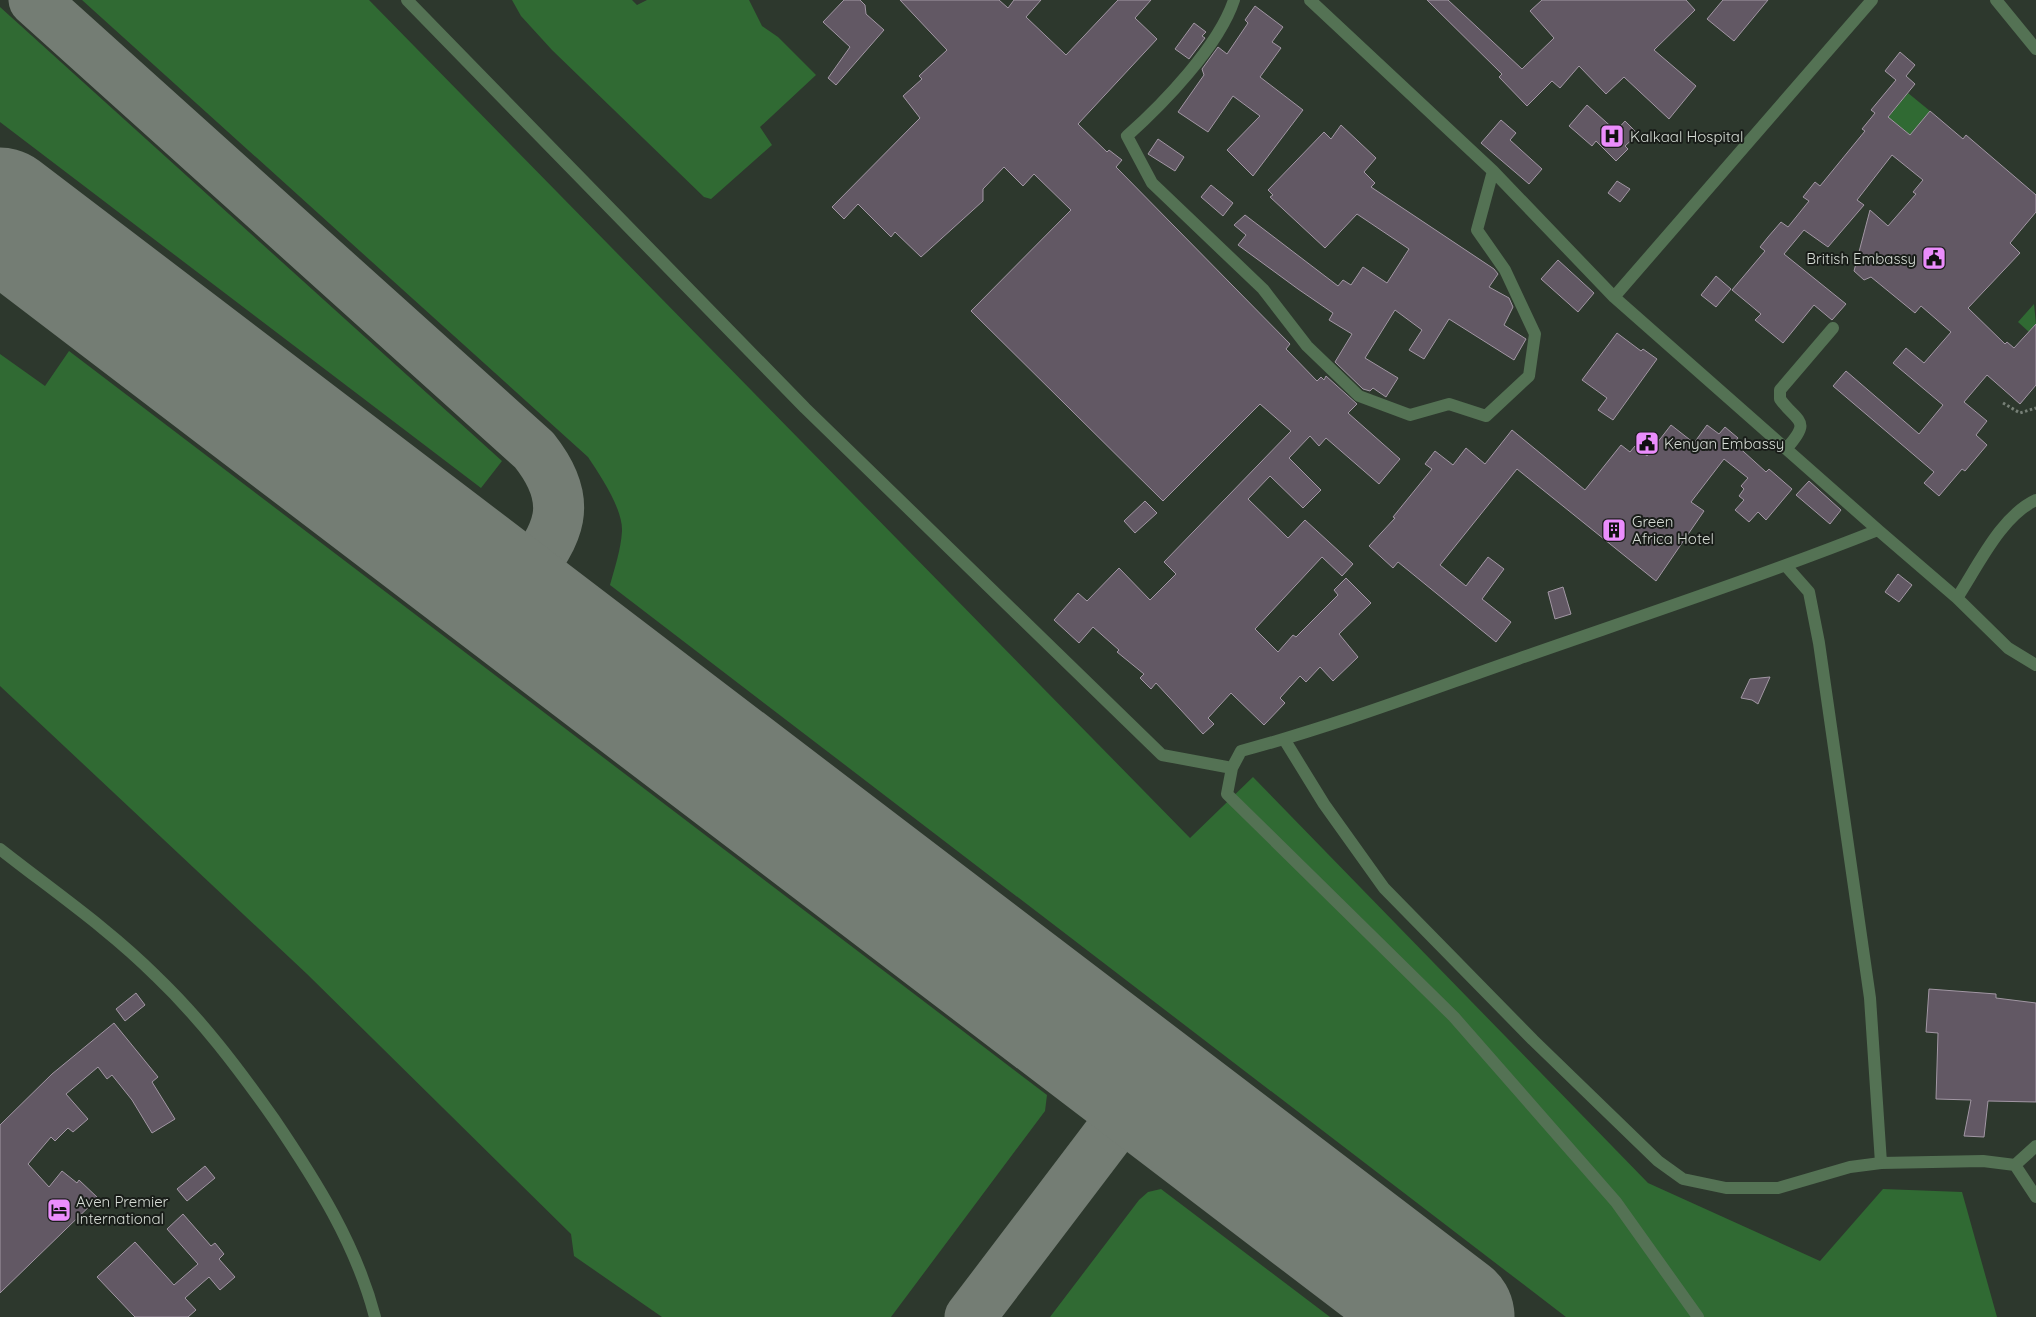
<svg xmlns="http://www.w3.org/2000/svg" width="2036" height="1317" viewBox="0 0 2036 1317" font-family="Quicksand,sans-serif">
  <rect width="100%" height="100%" fill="#2d382d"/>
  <path fill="#306a33" d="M82,0h287l821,838 63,-61 395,406 172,78 63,-72 79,3 35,125h-431l-956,-732c5,-18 11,-36 12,-54 1,-22 -22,-56 -34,-74z
    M512,0h120l5,5 10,-5h102l13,26 16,11 38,38 -56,52 12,18 -61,54 -7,-2 -152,-147 -31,-34z
    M0,7l502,454 -21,27 -481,-366z
    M1908,93l22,18 -8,40 -37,-30z
    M2034,304l2,20 -7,8 -11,-10z
    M69,351l978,744 -2,16 -154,206h-229l-88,-61 -3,-22 -264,-260 -307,-288v-332l45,32z
    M1161,1189l169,128h-280l89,-117 9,-8z"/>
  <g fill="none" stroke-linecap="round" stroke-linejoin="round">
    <path stroke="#747d74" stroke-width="51" d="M34,0l500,450c51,64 13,94 -24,151
      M970,1317l176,-232"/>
    <path stroke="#747d74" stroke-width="129" d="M0,212l1450,1105"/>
  </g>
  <path fill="#625864" stroke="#a297a4" d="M844,0h16l5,5 1,9 18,16 -48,55 -8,-7 22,-31 -27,-25z
    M900,0h99l9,8 6,-8h27l-15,17 40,38 52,-55h33l-16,18 22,21 -79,85 29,28 2,-2 13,10 -6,7 174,177 -4,5 31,32 4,-4 3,3 2,-4 31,28 -9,9 52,46 -21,25 -53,-46 -7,8 -9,-10 -21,22 32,32 -18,18 -33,-32 -22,23 40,39 17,-18 48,44 -11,12 -20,-19 -67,72 23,23 15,-17 3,2 42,-42 -4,-5 12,-12 25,25 -32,31 19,23 -25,24 -13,-14 -14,15 -6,-6 -20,22 5,5 -21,22 -33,-32 -23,25 6,6 -11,10 -47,-51 -5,6 -11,-11 4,-4 -27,-22 2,-2 -26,-23 -14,16 -25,-23 24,-27 9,8 32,-33 31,32 26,-26 -12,-12 127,-131 -31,-27 -97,97 -192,-190 100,-101 -37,-36 -11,12 -19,-19 -21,22v12l-62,56 -26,-25 -4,5 -33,-33 -14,15 -12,-12 88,-89 -17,-22 19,-17 -3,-3 28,-26z
    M1427,0h21l74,69 32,-31 -24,-27 12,-11h144l9,10 -41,40 42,36 -27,33 -45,-42 -18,17 -27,-28 -19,22 -8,-7 -25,25 -28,-29 3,-3z
    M1723,0h45l-34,41 -27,-22z
    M1255,6l28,21 -11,15 9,6 -21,29 43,33 -50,66 -26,-26 33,-34 -27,-20 -25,36 -30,-20 26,-37 -2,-6 16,-22 9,7 21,-31 -3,-3z
    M1194,23l12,9 -4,4 3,2 -16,21 -14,-10z
    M1900,52l15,13 -9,11 9,8 -27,33 22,18 20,-24 33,28 3,-4 70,60v17l-26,31 10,10 -52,55 37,36 2,-2 7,6 22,-24v61l-16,19 -33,-29 -23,27 23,19 -11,14 11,10 -22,26 -3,-2 -23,27 -15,-13 10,-11 -101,-86 13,-15 73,63 24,-29 -50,-42 13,-15 18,15 27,-31 -30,-26 -6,7 -44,-36 -7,3 -10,-9 16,-61 18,16 28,-32 -3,-2 10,-12 -31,-25 -35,45 7,5 -36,42 -24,-17 -20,24 62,50 -14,16 -18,-15 -31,38 -28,-23 6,-6 -29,-24 33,-39 -5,-4 8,-10 13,-15 7,5 21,-26 -6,-4 12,-15 5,4 45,-55 -3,-2 13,-16 -4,-3 25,-30 -11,-9z
    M1587,105l29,26 9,-10 13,13 -13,12 3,3 -12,12 -20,-20 -4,5 -23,-20z
    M1501,120l15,13 -6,7 32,29 -13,15 -48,-41z
    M1341,125l35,33 -12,14 11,11 -4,4 123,82 4,5 -9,13 20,11 4,9 -9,18 22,14 -12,21 -65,-41 -25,40 -15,-9 13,-20 -27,-20 -30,48 33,20 -12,19 -13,-9 -3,3 -7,-2 -28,-27 17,-28 -23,-14 4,-7 -35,-24 -60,-44 8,-10 -12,-10 11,-10 93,71 5,-6 8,5 12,-18 24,16 22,-34 -52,-35 -32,34 -55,-51 3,-2 -5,-5 56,-58 7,7z
    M1158,139l26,18 -9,14 -27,-17z
    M1617,181l13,8 -10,13 -12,-9z
    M1211,185l22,18 -10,13 -22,-19z
    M1558,260l36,33 -16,19 -37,-33z
    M1716,276l15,13 -15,18 -15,-12z
    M1617,333l24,18 2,-2 14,10 -44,61 -15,-10 9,-12 -25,-18z
    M1671,425l23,18 13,-18 12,9 6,-7 13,11 -4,5 10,9 22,20 3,-3 23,20 -26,31 -8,-8 -9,10 -14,-12 9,-10 -5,-4 5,-7 -3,-3 7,-8 -24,-19 -33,43 13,9 -48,70 -139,-112 -77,96 26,21 22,-29 16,12 -22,30 29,23 -15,20 -98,-80 -5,6 -24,-22 26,-28 -2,-1 39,-48 -7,-5 10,-13 18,14 13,-17 19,16 27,-34 73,60 36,-45 9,7 5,-6 12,10z
    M1809,481l32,29 -11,14 -34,-29z
    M1145,501l12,12 -22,20 -11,-12z
    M1898,574l14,11 -13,17 -14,-10z
    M1563,587l8,27 -16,5 -7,-27z
    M1770,677l-12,27 -6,-4 -11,-2 9,-19z
    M1929,989l67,5v4l40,5v99l-48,-1 -4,36 -20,-1 7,-36 -35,-1 2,-66 -12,-1z
    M136,993l9,12 -20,16 -9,-12z
    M114,1023l44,54 -6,5 23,37 -23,14 -20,-33 -20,-25 -5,4 -9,-12 -32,27 22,25 -15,13 -5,-4 -13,13 -4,-4 -23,27 21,23 13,-16 15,12 2,-3 19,18 -98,95v-168l52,-51z
    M205,1166l10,12 -28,23 -10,-12z
    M183,1214l28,32 4,-3 9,11 -5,5 16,18 -15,13 -11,-13 -24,21 11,12 -8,7h-53l-38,-40 38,-35 39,43 24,-21 -31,-35z"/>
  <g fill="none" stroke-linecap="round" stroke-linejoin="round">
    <path stroke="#778077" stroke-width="3" stroke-dasharray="2.5 2.5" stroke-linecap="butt" d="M2003,403l17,10 16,-5"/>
    <path stroke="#547254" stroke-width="12" d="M407,0l398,408 357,347 70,13
      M1234,0c-15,46 -71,104 -107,136l25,47 111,106 44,57 52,50 51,19 39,-11 37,12 43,-40 6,-42 -30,-64 -28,-40 16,-59
      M1310,0l183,171 121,126 264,233
      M1996,0l40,49
      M1614,297l258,-297
      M1786,449c27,-30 11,-26 -6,-50v-9l53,-62
      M1957,598c21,-32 44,-82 79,-98
      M1284,739l40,65 60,84 149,152 125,121 25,18 43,9h52l72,-21 31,-4 -11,-165 -51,-355 -10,-51 -23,-26
      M0,849c52,41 109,80 156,127 45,43 82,92 118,143 42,62 82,125 101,198
      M1881,1163l102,-2 32,4 21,-19
      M2015,1165l21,32
      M1698,1317l-82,-115 -162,-185 -227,-223 5,-26 9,-17c94,-25 185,-60 277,-92 120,-42 241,-82 360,-129l79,68 51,50 28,17"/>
  </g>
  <defs>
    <g id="hospital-square" transform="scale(1.25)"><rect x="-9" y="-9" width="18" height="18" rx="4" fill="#eb8dfc" stroke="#191d19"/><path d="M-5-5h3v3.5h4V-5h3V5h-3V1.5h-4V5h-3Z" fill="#111"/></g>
    <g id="civic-square" transform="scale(1.25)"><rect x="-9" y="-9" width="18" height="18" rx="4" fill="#eb8dfc" stroke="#191d19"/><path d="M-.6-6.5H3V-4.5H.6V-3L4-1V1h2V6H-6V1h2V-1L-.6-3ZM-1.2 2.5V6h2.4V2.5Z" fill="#111"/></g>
    <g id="building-square" transform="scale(1.25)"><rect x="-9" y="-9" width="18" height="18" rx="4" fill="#eb8dfc" stroke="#191d19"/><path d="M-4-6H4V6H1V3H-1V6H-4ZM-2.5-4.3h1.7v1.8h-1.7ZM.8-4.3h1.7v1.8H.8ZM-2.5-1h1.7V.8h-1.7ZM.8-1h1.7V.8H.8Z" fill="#111"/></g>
    <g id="hotel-square" transform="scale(1.25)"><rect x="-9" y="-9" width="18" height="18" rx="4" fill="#eb8dfc" stroke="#191d19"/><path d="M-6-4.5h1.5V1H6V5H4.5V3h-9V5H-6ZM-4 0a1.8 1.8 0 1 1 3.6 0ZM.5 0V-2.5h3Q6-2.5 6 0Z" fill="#111"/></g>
  </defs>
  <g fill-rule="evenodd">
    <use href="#hospital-square" x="1612" y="136"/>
    <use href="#civic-square" x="1934" y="258"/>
    <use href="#civic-square" x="1647" y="443"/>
    <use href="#building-square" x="1614" y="530"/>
    <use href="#hotel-square" x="59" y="1210"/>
  </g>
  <g text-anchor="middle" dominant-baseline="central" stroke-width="4" stroke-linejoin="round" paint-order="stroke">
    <g font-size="15" fill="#d6dcd5" stroke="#191d19" text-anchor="start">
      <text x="1630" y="136">Kalkaal Hospital</text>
      <text x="1916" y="258" text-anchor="end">British Embassy</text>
      <text x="1664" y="443">Kenyan Embassy</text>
      <text x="1632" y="521">Green<tspan x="1632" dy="17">Africa Hotel</tspan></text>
      <text x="76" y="1201">Aven Premier<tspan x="76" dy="17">International</tspan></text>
    </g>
  </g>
</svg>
